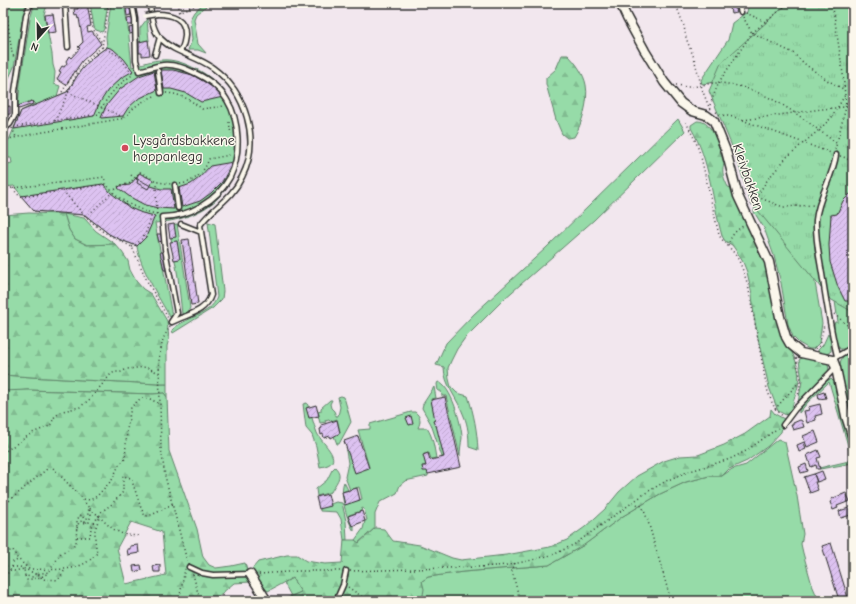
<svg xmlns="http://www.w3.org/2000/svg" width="856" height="604" viewBox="0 0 856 604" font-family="'Comic Neue',sans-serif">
  <defs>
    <pattern id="forest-firs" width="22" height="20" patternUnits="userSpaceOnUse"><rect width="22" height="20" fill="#96dba8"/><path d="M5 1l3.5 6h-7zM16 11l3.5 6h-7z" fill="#81bc91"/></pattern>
    <pattern id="park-tufts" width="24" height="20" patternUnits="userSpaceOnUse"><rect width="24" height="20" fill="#96dba8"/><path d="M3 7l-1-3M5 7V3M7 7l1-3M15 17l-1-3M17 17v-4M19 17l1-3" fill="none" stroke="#81bc91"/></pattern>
    <pattern id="building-hatch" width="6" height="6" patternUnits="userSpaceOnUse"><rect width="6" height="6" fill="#ddc2f1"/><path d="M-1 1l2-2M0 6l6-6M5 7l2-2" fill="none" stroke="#bea7cf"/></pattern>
  </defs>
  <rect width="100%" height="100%" fill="#f2e7ee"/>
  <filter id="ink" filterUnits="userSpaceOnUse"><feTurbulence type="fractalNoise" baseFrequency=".025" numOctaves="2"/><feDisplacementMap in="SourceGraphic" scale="8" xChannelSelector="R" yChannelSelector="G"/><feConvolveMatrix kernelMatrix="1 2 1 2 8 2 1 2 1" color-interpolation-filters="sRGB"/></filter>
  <g filter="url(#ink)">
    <path fill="#96dba8" stroke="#60836a" d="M3,3h23l-4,19 -8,45 -7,15v18l-4,1 2,-45 -2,-21z
      M35,3h13l-4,11 8,40 1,11 2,7 -1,12 6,2 -3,10 10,-4 14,-22 12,-13 14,-10 -1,-10 5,-34h13l4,24 4,40c10,-3 20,-7 30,-7 11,-1 22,3 32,8 50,22 62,92 23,131 -17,16 -40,22 -62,24l17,93 -2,1c-10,-17 -31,-52 -33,-71l-16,-6 -12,-6 -24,-19 -51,-4 -20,-25 -11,1v-22l9,-2 -1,-5h-8v-16l6,-2 12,-29 14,-7 -3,-3 -14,5 2,-22 10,-65z
      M90,3h18l-4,26 -2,3 -6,-2 -2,-3z
      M204,3h6l-14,11 -2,5 4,25 8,9 -8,-3h-10l4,-10 -2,-21 4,-7z
      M749,3h39l-72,79 -14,2 -1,-4 27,-40 4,-17 15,-11z
      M147,19l2,22 -9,1v-14z
      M678,119l7,12 -91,89 -90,79 -39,39 -8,11 -6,12 -3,7 1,11 2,8 6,6 11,3c6,19 9,34 10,54l-9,-3c0,-11 -1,-22 -5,-31 -6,-17 -20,-31 -20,-49l-8,-2 10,-22 28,-29 72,-66z
      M755,205l58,66 9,52 -3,20 -6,6h-4l-10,-6 -6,-6 -5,-13 -7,-41 -7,-27 -10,-28 -10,-16z
      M64,214l20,4 12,13 19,13 -28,1 -12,-6 -6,-9z
      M208,222l7,2 8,67 -1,8 -9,9 -40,25 -1,-3c12,-13 39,-14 45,-33z
      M177,224l13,84 -3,5 -5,1 -4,-37 -7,-39v-13z
      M834,294l19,12v39l-7,4h-6c-4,-6 -8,-20 -5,-27h3z
      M828,334l3,8v9l-5,4 -8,-2v-3l5,-5z
      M853,350v76c-3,-11 -16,-58 -12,-66 2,-5 8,-7 12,-10z
      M3,375c51,4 103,6 155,9h9v13l-3,-4 -11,1 -126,-4 -21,2 -3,-1z
      M831,379l4,4 10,42 8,24v14l-33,6 -1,-1 30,-7 3,-2 -23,-77 -21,20 -9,11v-3l2,-4 25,-25z
      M438,382c13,3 24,43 24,56 -1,6 -2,12 -2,18l-14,-60h-4l-1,-5h-3l-1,-7z
      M434,387l2,11 -5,1 5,20 -2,1 1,5h2l8,31 -3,1 -11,-33 -9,-16 1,-4z
      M341,396l3,1 7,25 -12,22h-2l-3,-8h1v-3l5,-1 -3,-13 -6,2 -2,-2 -4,1 1,2 -6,1 -2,-8h1l-1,-3 3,-1v-3l9,-8h2l-2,4 1,4 3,3 2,5h2l2,-9 -2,-10z
      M307,403c4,10 6,20 10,30 5,11 31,30 3,34l-4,-21 -4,-11 -6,-7 -3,-24z
      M411,412h4c6,5 6,9 3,16h9c6,9 7,19 9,30l-5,1 -2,-6 -5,1 2,11 -3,1 5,4v6l-23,5 -5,4 -3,8 -17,9 -5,12v14l-17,15 -3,-3 8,-11 2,-8 2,-1 -3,-11 -2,-1 -1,3 -12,4 1,3h-1l1,5h2l2,2v6c-7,-10 -15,-38 -10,-49l4,8 -4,1 3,12 15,-4 -3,-12 -9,3 -5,-13 3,-14 -2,-12 2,-1 7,22 14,-5 -11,-37 12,-1v-5z
      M778,439l7,3 12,54 6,38 -2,10 2,9 9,32 7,16h-397v-20l6,-4 35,-5 86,-7 35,-20 39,-29 37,-22 26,-12 23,-6h13l10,-7 14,-4z
      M335,467c9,9 1,15 -4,25l-14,4 -1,-7 11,-9 5,-10z
      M336,502l6,1 4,18 1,19h-3l-3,-21 -4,-7 -17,-1v-3z
      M292,578l9,14 -10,4 -7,-13z"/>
    <path fill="url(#forest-firs)" stroke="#60836a" fill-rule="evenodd" d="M562,55h6c8,8 16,19 18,30 3,16 -4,39 -12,52l-7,1 -5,-4 -6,-14 -10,-36v-6l10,-9z
      M697,121c17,-1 23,30 27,43 -3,8 0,15 4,23l4,1 34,77 20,79c9,10 15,28 12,42 -1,4 -2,8 -4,13 -1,6 -3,12 -8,16l-8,-4 -9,-24 -9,-39 -6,-31 -2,-23 -5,-22 -4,-10 -8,-13 -3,-4 -7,-4 -3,-5c-10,-36 -12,-76 -31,-108v-3z
      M29,213l35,1 5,16 6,9 12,6 28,-1 7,8 6,9 2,9 6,11 7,8 8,5 16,27 2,18 -2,7v38h-9c-52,-3 -104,-5 -155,-9v-160z
      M803,357l25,7 1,6 -31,33 4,-22 -3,-21z
      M27,390l126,4 11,-1 3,4 2,54 28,78 6,28 6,8 7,3 15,-2 14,-3 5,19 -16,1 -19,16v2h-212v-210zM131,522l31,10 4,43 -40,9 -9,-36z
      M771,409l4,5 9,5 -3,13 -13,14 -21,15 -18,8 -7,7h-13l-23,6 -26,12 -37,22 -39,29 -35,20 -86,7 -35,5 -6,4 2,8 -2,12h-141l20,-9 -9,-14 -24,13c-7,-5 -14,-14 -16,-22l6,-7 29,-7h10l9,6 19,3 17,-1 2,-23h11l4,3 16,-15 9,1 9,12 27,4 32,13 9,2 45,-5 44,-8 17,-7 18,-13 20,-18 14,-17 18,-16 27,-15 16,-5 18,-1 26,-10 21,-11 25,-18z"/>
    <path fill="url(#park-tufts)" stroke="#60836a" d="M788,3h65v309l-23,-13 -80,-98 -14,-45 -27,-65 12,-28z"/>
    <path fill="url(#building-hatch)" stroke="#2b2b2b" d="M77,3h10l4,23 -4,1 1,5 4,-1 9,13 -19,17 -16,24 -9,-6 4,-7 -2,-1 3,-5 2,1 3,-4 -1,-2 3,-5 2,2 9,-10 -2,-1 5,-5 -4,-24 -1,1 -1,-4 -2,1 -1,-7h4z
      M735,7l2,5 -6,1 -1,-5z
      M130,8l1,7 -4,1 -1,-7z
      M53,14l3,18 -8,1 -3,-18z
      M132,18l1,7h-5l-1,-6z
      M133,27l1,6 -4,1 -1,-6z
      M148,40l2,15 -8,1v-3h-3v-11z
      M107,47l6,2 11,10 9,12 -12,7 -13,12 -9,14 -5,12 -80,13 7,-18 46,-19 14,-22 12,-13z
      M161,70h12l20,5 20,12 10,10 -22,5 -15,-9 -15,-4h-7z
      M154,71l3,19 -19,9 -10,9 -5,8 -22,2 5,-12 14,-17 19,-13z
      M32,101l1,3 -14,5 -1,-3z
      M10,106v8l-7,1v-8z
      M233,162l-11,20 -11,11 -11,8 -18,6 -3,-19 12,-4 8,-6 11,-12z
      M139,173l14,7 -5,9 -11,-6 1,-3 -2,-1z
      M136,178l15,8 10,3h10l3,20 -16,-1 -13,-3 -15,-8 -12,-9 2,-2 10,-1z
      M103,184l8,9 19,15 12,5 13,3 -9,21 -9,9 -16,-6 -12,-6 -24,-19 -51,-4 -13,-15z
      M853,191v113l-3,-3h-5l-7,-14 -8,-25 -1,-17 2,-30 6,-1 6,-13z
      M174,224l2,13 -6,1 -2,-13z
      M157,234h4l1,7 -3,1z
      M189,239l9,65 -7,1 -9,-65z
      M177,241l3,18 -6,1 -4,-18z
      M160,252h4l3,18h-3z
      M824,392l2,6 -7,1 -1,-5z
      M445,397l16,70 -33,7 -1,-3h-4l-1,-5h4l-3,-11 5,-2 2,7 14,-3 -8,-32 -1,1 -2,-5 2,-1 -4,-20z
      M820,404l2,10 -7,2 1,4 -9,3 -3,-12 5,-1 -1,-3z
      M316,405l3,11 -10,2 -3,-10z
      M411,416l2,8 -4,1 -3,-7z
      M337,420l3,13 -9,5 -1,-2 -6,2 -1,-4 -2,1 -1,-6 2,-1 -1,-3z
      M800,420l2,1 2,6 -11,3 -2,-5h2v-2z
      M815,431l4,11 -12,5 -4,-11z
      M358,436l11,32 -14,5 -11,-32z
      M804,442l2,7 -7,3 -2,-7z
      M818,450l3,7 -4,1 3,11h-3l-1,-4 -5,2 -4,-12z
      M806,464l2,7 -7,2 -2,-6z
      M822,471l3,8 -8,3 -3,-8z
      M814,474l3,8h-2l3,8 -8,3 -6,-16z
      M357,488l3,12 -15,5 -3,-13z
      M846,493l4,8 -13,5 1,2 -5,2 -3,-8 2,-1 -1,-2z
      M328,494l3,12 -12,3 -3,-12z
      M849,508l2,7 -10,3 -2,-7z
      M362,511l3,10 -13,5 -4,-10z
      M831,543l17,55 -9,2 -17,-54z
      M138,545l1,8 -11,2 -1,-6h3v-3z
      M141,565l1,5 -8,2 -1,-6z
      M160,565v7h-6l-1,-6z"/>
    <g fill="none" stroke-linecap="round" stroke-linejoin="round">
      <g stroke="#2b2b2b" stroke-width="7">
        <path id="lane" d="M65,3l3,44
          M132,3l3,16 1,41 3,11c8,-2 16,-5 24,-6 11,-1 22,3 32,8 13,6 25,15 32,27 13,21 14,55 3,77 -13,24 -41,40 -68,40l3,32 12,64 -6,9
          M150,3c1,12 2,26 10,35 14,15 37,18 53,30 33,24 48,72 29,109 -11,23 -29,30 -42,48l11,70c-6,18 -24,19 -39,27
          M738,3l3,9
          M157,14c15,0 29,4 28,22 -1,6 -1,10 -5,15
          M155,55l5,-18
          M158,71l3,22
          M3,130l7,-6 5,-9v-24l4,-26 7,-50 5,-12
          M836,155c-3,22 -18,42 -20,65 -1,20 4,40 7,60 4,26 8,51 14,76
          M175,185l3,23
          M181,224l20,8
          M836,357l17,-10
          M783,425l12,-16 40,-41
          M189,567l13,6 11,2 37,-1
          M336,601l7,-16 3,-14"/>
      </g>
      <g stroke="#2b2b2b" stroke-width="11">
        <path id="street" d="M620,3l7,15 18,33 19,31 17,21 11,8 14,4 8,6 12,30 12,45 31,66 11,55 6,20 4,7 11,9 32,7 3,8 10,48 7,22
          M250,574l17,27"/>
      </g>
      <path stroke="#2b2b2b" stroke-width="1.5" stroke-dasharray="1 3" stroke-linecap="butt" d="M89,3l4,26 8,12h3
        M178,3l2,10
        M674,3l4,7 6,16 2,12 8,20 9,34 6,15 2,2
        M834,3l-1,5 10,66 3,33 -11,43
        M3,9l4,8 5,36 2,4
        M178,12l22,-9
        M746,13l20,9
        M743,17l9,16 41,20 13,12 21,15 18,10
        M102,47l12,6 6,4 13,18
        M676,85c4,0 8,2 12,2 11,0 22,-5 33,-4 46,5 80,34 115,60
        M62,92l14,-22 3,-1
        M68,92l57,26
        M166,93c15,1 25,7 36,16l22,-3
        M846,103l7,-1
        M710,105l9,-23 33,-49 37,-30
        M716,112l5,3 13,2 97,36
        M743,120l79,-11 24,-2
        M55,121l24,-52 12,-13 11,-9 7,-44
        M229,122l2,12
        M686,122l10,20 5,15 18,78c4,7 10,11 15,18 7,9 10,21 14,32l19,104c4,10 6,21 16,27
        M14,127l85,-13c7,-17 19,-30 35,-40
        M12,128l4,9
        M3,140l35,-7 87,-15c8,-12 19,-18 32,-23
        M840,156l6,2 7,4
        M131,175l3,3
        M180,184c15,-2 24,-12 29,-25l21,-4
        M13,188l4,6 6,3 83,-13
        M3,189l64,-7 37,-5c4,19 34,34 53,37
        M744,189l6,5 33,13 31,-2
        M63,191l23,26 16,14 30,16 15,34 21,37
        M751,205l17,-26 19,-22 32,-27 13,-13 13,-22
        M157,214l-1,-24 2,-8
        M86,217l34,-32 9,-1 11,-12 18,10 13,2
        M728,246c2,-9 7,-15 15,-20
        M132,247c13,-7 16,-20 20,-33
        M834,314l19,16
        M170,326l-7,13 -4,20 2,89 4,28 22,85
        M815,349l4,-3 5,-21
        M796,358l5,22 -3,17
        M775,409l25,-28
        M3,453l29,-20 18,-7 5,-10 8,-5 17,-4 10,-8 21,-25 4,-2h6l6,-3 19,-2 13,6
        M633,503l9,3 5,12 24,83
        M3,506l45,-38h5l30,31 7,1 7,-4 15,-16 7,-15 6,-6 2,-29 4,-23 10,-9 9,1 10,5
        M77,528l2,-6 3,-1 4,3 3,-16 -6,-8
        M77,537h13l1,-9 8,-13
        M3,555l1,-2 9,-3 4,8 12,11c25,0 51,5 68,-16l-2,-13v-10l6,-18 11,-8 11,-12v-16l8,2 10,30 4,8c11,-1 18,-8 28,-12
        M515,563l-3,8 8,30
        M12,567h8l16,7 13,-2 12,-19 8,-4 7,-6 1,-21 2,-6 3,-1 3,6 4,1 2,-8 -2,-6c11,7 18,19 30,24 6,4 14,3 21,4
        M10,570l4,1 10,-2 1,7 8,1 3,-3 4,1 2,4c6,1 10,0 16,1l7,-10
        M350,571l129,-4 29,-2 20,-4 27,-7 20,-10 72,-52 19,-11 21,-9 43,-13 16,-8 32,-23
        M193,574l7,27
        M259,574l41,-3h41
        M25,576l2,4c9,-2 15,-2 22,-8
        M3,580l9,-13 1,-5 5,-2
        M348,587l16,11v3
        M179,601l6,-32"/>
      <use href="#lane" stroke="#fbf7ec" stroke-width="4"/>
      <use href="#street" stroke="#fbf7ec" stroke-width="8"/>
      <g stroke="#2b2b2b" stroke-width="7" stroke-linecap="butt">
        <path id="lane-bridge" d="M145,16l12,-2"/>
      </g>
      <use href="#lane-bridge" stroke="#fbf7ec" stroke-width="4"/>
    </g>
  </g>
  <circle fill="#d1495b" stroke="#fbf7ec" stroke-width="1.5" cx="125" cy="148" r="4"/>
  <g text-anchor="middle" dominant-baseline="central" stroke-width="3" stroke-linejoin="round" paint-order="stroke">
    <g font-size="14" fill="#2b2b2b" stroke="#fbf7ec" text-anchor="start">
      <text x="133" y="140">Lysgårdsbakkene<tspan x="133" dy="16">hoppanlegg</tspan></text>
    </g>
    <g font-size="14" fill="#2b2b2b" stroke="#fbf7ec">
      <text transform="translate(748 177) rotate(71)">Kleivbakken</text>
    </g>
  </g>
  <rect width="856" height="604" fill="none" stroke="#fbf7ec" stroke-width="16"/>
  <rect x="8" y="8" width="840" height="588" fill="none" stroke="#2b2b2b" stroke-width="1.5" filter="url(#ink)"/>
  <g transform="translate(38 38) rotate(200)" stroke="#fbf7ec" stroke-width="3" paint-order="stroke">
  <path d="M0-3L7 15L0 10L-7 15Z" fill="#2b2b2b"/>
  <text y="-6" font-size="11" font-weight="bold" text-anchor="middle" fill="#2b2b2b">N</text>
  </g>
</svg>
